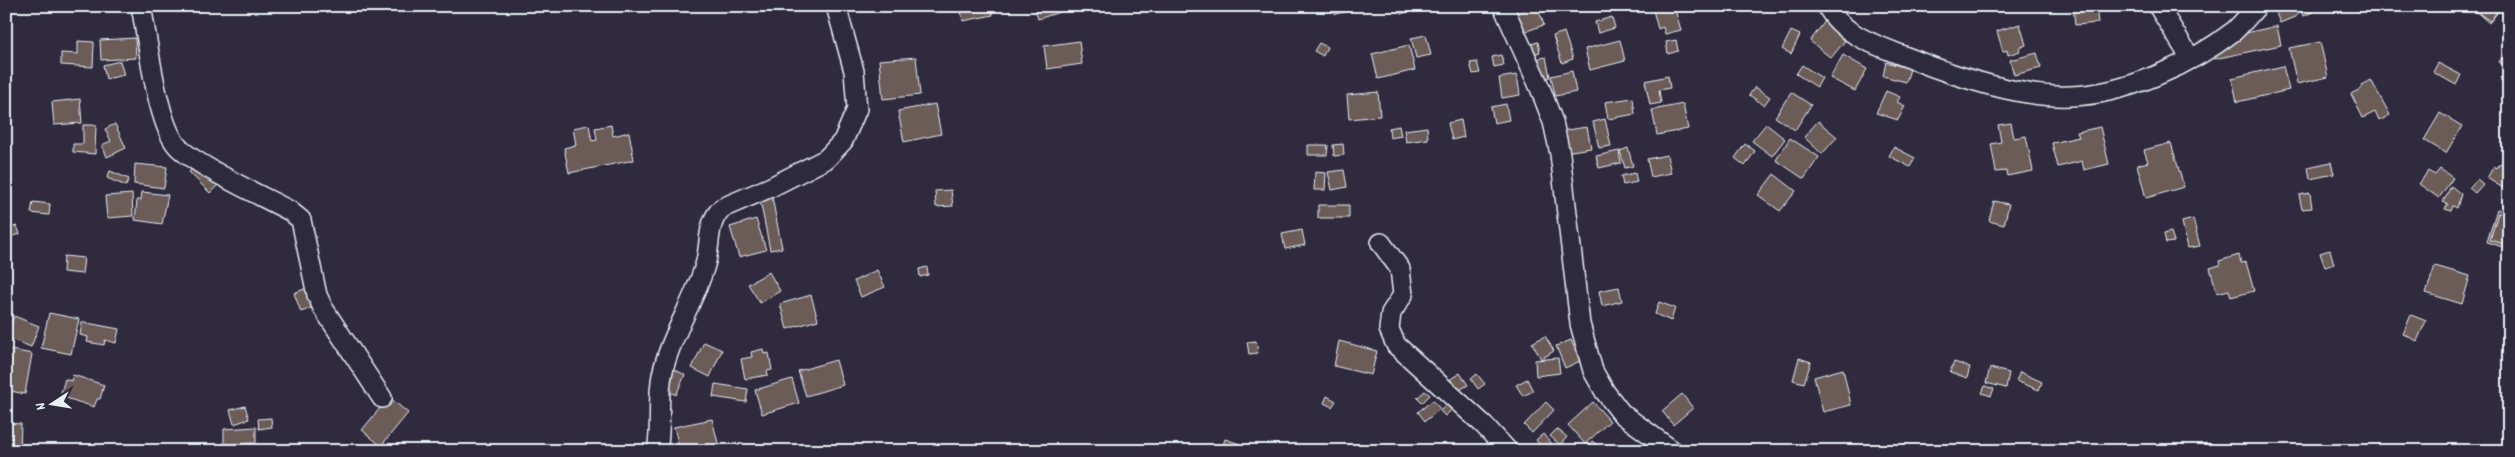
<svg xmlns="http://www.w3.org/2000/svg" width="2515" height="457" viewBox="0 0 2515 457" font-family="Dekko,sans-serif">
  <rect width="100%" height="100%" fill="#2f2a3d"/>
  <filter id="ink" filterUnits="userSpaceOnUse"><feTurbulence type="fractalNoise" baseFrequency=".02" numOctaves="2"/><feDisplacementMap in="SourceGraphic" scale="10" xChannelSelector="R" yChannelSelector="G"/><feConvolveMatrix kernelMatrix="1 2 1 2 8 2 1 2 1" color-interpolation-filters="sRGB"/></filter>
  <g filter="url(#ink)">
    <path fill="#6c5b59" stroke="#e8f1f8" d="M960,6h31l2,9 -30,6z
      M1034,6h41v1l-37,12z
      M1333,6h32v2l-30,6z
      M1397,6h15l1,4 -12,4z
      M1534,6h3l7,19 -23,8 -7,-19z
      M1652,6h22l7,24 -16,4 -2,-7 -5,2z
      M2073,6h23l2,17 -23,2z
      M2299,6h12l2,6 -10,4z
      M2477,6h12l8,6 -7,9 -16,-11z
      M2491,6l7,6 -9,11 -18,-16z
      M2294,7l3,9 -17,7 -4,-10z
      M1612,17l3,11 -17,5 -3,-11z
      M1826,20l22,17 -17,21 -21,-17z
      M2020,24l6,21 -7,3 1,3 -12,4 -1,-5 -4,2 -6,-21z
      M2277,26l4,19 -67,14 -4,-18z
      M1791,31l9,4 -9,19 -9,-5z
      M1564,32l9,27 -11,4 -9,-27z
      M1426,35l5,20 -15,3 -5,-20z
      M135,38l1,20 -35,2 -1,-20z
      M1620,40l5,21 -35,9 -5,-21z
      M1676,40l2,11 -10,3 -2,-12z
      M78,41l16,1 -1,25 -32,-2v-12l17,1z
      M1079,41l3,23 -35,5 -3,-23z
      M1538,42l2,10 -10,3 -3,-10z
      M2320,42l8,35 -31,7 -8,-36z
      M1319,43l8,4 -4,9 -9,-5z
      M1409,45l6,25 -37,9 -6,-25z
      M2509,47v21l-10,-6z
      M2037,53l4,15 -27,7 -4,-15z
      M1501,55l3,10 -10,2 -2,-10z
      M1843,55l24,14 -12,22 -25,-13z
      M916,57l4,38 -37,4 -4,-39z
      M1546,57l4,20 -16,3 -4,-20z
      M120,61l4,14 -18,4 -3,-14z
      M1477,62l3,11 -7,1 -3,-11z
      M1886,62l24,7 -4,13 -23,-6z
      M2438,63l23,12 -5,10 -23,-13z
      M1802,65l20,13 -5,9 -21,-13z
      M2283,66l6,24 -52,12 -5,-24z
      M1572,71l4,21 -21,4 -4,-20z
      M1517,75l3,20 -18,3 -3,-20z
      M1668,76l2,12 -11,2 2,13 -11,2 -5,-24z
      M2371,80l19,35 -11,6 -4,-9 -12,6 -12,-24 11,-6 -1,-3z
      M1755,87l15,10 -6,8 -15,-10z
      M1886,91l14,6 -3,5 8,4 -7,14 -22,-7z
      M1378,92l2,24 -31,3 -2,-24z
      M1791,92l20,13 -16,25 -20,-13z
      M1633,98l2,16 -27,5 -3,-17z
      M80,99l2,24 -28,2 -2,-23z
      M935,104l6,30 -37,8 -6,-31z
      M1506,104l3,16 -15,3 -3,-16z
      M1683,104l5,25 -31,6 -5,-25z
      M2440,113l22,13 -16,27 -22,-13z
      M1605,119l6,27 -12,2 -6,-26z
      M1461,120l3,17 -12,3 -4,-17z
      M1818,121l19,16 -15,17 -18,-17z
      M2011,123l3,15 12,-2 7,35 -26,5 -1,-5 -10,1 -5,-28 10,-2 -3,-17z
      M115,124l11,24 -19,9 -5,-12 9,-4 -6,-12z
      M1766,124l19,15 -13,17 -20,-15z
      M83,125h13l-1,29 -22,-2v-8h10z
      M589,125l3,16 5,-1 -2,-12 16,-3 2,11 16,-4 5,28 -65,13 -5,-25 12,-3 -3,-17z
      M1399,126l2,10 -11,2 -1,-10z
      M1427,127l1,12 -22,3 -2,-12z
      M1587,127l4,21 -26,4 -4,-21z
      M2100,127l9,37 -25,6 -2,-9 -24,6 -6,-24 27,-6 -2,-5z
      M1790,138l29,19 -15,22 -28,-19z
      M2171,143l13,44 -38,11 -9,-33 11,-3 -4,-12z
      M1343,144l1,11 -10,1 -1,-11z
      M1745,144l10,7 -10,15 -10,-8z
      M1308,145h20l-1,10h-19z
      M1894,147l21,11 -5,9 -21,-11z
      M1628,148l5,18 -8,2 -5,-17z
      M1619,151l2,12 -22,5 -3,-12z
      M1667,155l4,18 -20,4 -4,-18z
      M2331,162l3,12 -24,5 -2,-12z
      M2500,163l6,4 -3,5 6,4v10l-3,4 -19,-12 7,-12 3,2z
      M135,164l32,3 -3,21 -30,-4z
      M197,164l21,21 -8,8 -21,-21z
      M2440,169l13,9 -14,20 -20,-14 9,-13 7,4z
      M1344,170l3,17 -15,3 -4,-18z
      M110,171l19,8 -3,7 -19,-8z
      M1315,172l11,1 -1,17h-11z
      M1635,173l2,9 -14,3 -2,-9z
      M1774,174l22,17 -16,20 -22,-16z
      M2477,179l6,5 -8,9 -6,-5z
      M2451,186l10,8 -4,14 -4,-2 -2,5 -6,-2 3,-5 -5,-2z
      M951,190l2,16 -17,1 -1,-16z
      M142,192l26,3 -6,29 -27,-4 2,-20h4z
      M771,192l11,56 -12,2 -11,-55z
      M2310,193l2,15 -10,1 -3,-14z
      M132,194l1,22 -26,2 -2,-22z
      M1994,201l15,3 -5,21 -15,-4z
      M33,202l17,2 -1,11 -18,-2z
      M1318,205h31v13h-31z
      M2497,209l12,4v36l-22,-7z
      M2498,213l11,3v29l-19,-5z
      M756,219l10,31 -27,7 -9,-30z
      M2193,219l7,27 -12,2 -6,-26z
      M17,226l3,8 -14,4v-9z
      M1302,230l3,15 -20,4 -3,-15z
      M2171,232l3,10 -8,1 -2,-9z
      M2330,250l4,14 -9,3 -5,-14z
      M2239,255l2,8 5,-1 8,29 -23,6 -2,-7 -12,3 -7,-25 10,-3 -1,-4z
      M64,256l20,2 -2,16 -19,-2z
      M2435,266l35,10 -8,28 -36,-11z
      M927,267l1,8 -8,2 -1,-8z
      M877,270l8,17 -24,10 -7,-16z
      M769,272l11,19 -20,12 -12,-19z
      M1619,287l3,14 -20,5 -3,-15z
      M307,288l7,19 -13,5 -7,-19z
      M811,295l7,25 -31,9 -7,-25z
      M1659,302l16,6 -4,13 -16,-7z
      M49,313l30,6 -8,35 -30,-6z
      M2411,315l15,6 -9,20 -14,-7z
      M14,316l25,10 -8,21 -25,-10z
      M82,322l37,7 -3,14 -11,-3 -1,5 -17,-3 1,-5 -8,-2z
      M1545,336l9,15 -13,8 -9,-16z
      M1571,340l9,21 -15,7 -9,-22z
      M1256,341l2,12 -9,1 -2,-12z
      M1339,341l38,10 -6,24 -37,-9z
      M704,342l18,8 -12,27 -18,-9z
      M6,349l26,5 -7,40 -19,-4z
      M763,349l1,5 5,-1 3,17 -5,1 1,4 -23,4 -4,-20 11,-2 -1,-5z
      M1558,358l2,15 -24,3 -1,-16z
      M1799,358l12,4 -7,21 -11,-3z
      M836,360l7,25 -37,11 -8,-25z
      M1954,362l16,5 -3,11 -17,-6z
      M672,368l13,7 -9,20 -14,-7z
      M1990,368l19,5 -3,15 -20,-5z
      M1843,369l8,36 -28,7 -9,-35z
      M2020,372l22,10 -3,8 -23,-9z
      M1460,373l8,12 -12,7 -7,-12z
      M1477,374l8,10 -7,5 -7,-10z
      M73,375l31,10 -4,14h-3l-3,8 -34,-11 5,-17 6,2z
      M792,379l7,24 -37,11 -7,-24z
      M1527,379l6,12 -10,5 -7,-11z
      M715,384l33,5 -2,13 -33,-5z
      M1985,386l9,3 -3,7 -9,-3z
      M1425,391l5,4 -8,8 -5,-5z
      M1682,394l11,14 -20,17 -11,-14z
      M1327,396l9,5 -4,6 -8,-4z
      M389,397l19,16 -27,33 -19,-16z
      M1433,400l7,9 -15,12 -7,-9z
      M1452,400l5,5 -12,11 -5,-5z
      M1546,402l8,8 -22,23 -8,-8z
      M1593,402l17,19 -25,23 -17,-19z
      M245,406l4,13 -15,5 -4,-14z
      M271,418l1,9 -13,2 -1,-10z
      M712,419l7,28 -15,4h-24l-6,-24z
      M6,423l15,1 -1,27h-14z
      M256,427v16l-32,1v-15z
      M1557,429l10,8 -7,8 -10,-9z
      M1543,434l12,14 -4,3h-7l-8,-11z
      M1225,439l15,5 -2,7h-17z
      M1592,441l13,10h-21z
      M2205,443l25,7v1h-27z"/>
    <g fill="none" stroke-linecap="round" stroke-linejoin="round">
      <g stroke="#e8f1f8" stroke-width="22">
        <path id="street" d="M141,6c7,35 15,110 34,137 12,19 91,55 115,68l11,9 16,75 6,13 59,90
          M1503,6l37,82 13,34 7,32 20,170 13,47 12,21 17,22 51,37
          M1827,6c16,31 55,41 85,53 45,18 110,39 158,37 54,-1 122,-32 164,-65 8,-7 16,-17 23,-25
          M2158,6l33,53
          M1381,243l19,26 3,26 -12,18 -2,16 7,16 88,80 24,26
          M657,451c5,-25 0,-51 5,-76 8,-39 32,-72 43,-110 6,-19 1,-42 17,-57l49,-21 55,-28 17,-18 14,-32 -3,-38 -18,-65"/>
      </g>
      <use href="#street" stroke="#2f2a3d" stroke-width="19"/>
    </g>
  </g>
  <rect width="2515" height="457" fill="none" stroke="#2f2a3d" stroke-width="25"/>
  <rect x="12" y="12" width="2490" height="432" fill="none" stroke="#e8f1f8" stroke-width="2" filter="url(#ink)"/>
  <g transform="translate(52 404) rotate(258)" stroke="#2f2a3d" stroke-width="4" paint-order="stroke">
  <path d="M0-4L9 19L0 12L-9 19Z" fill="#e8f1f8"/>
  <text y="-8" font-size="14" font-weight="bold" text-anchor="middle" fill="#e8f1f8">N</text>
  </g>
</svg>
